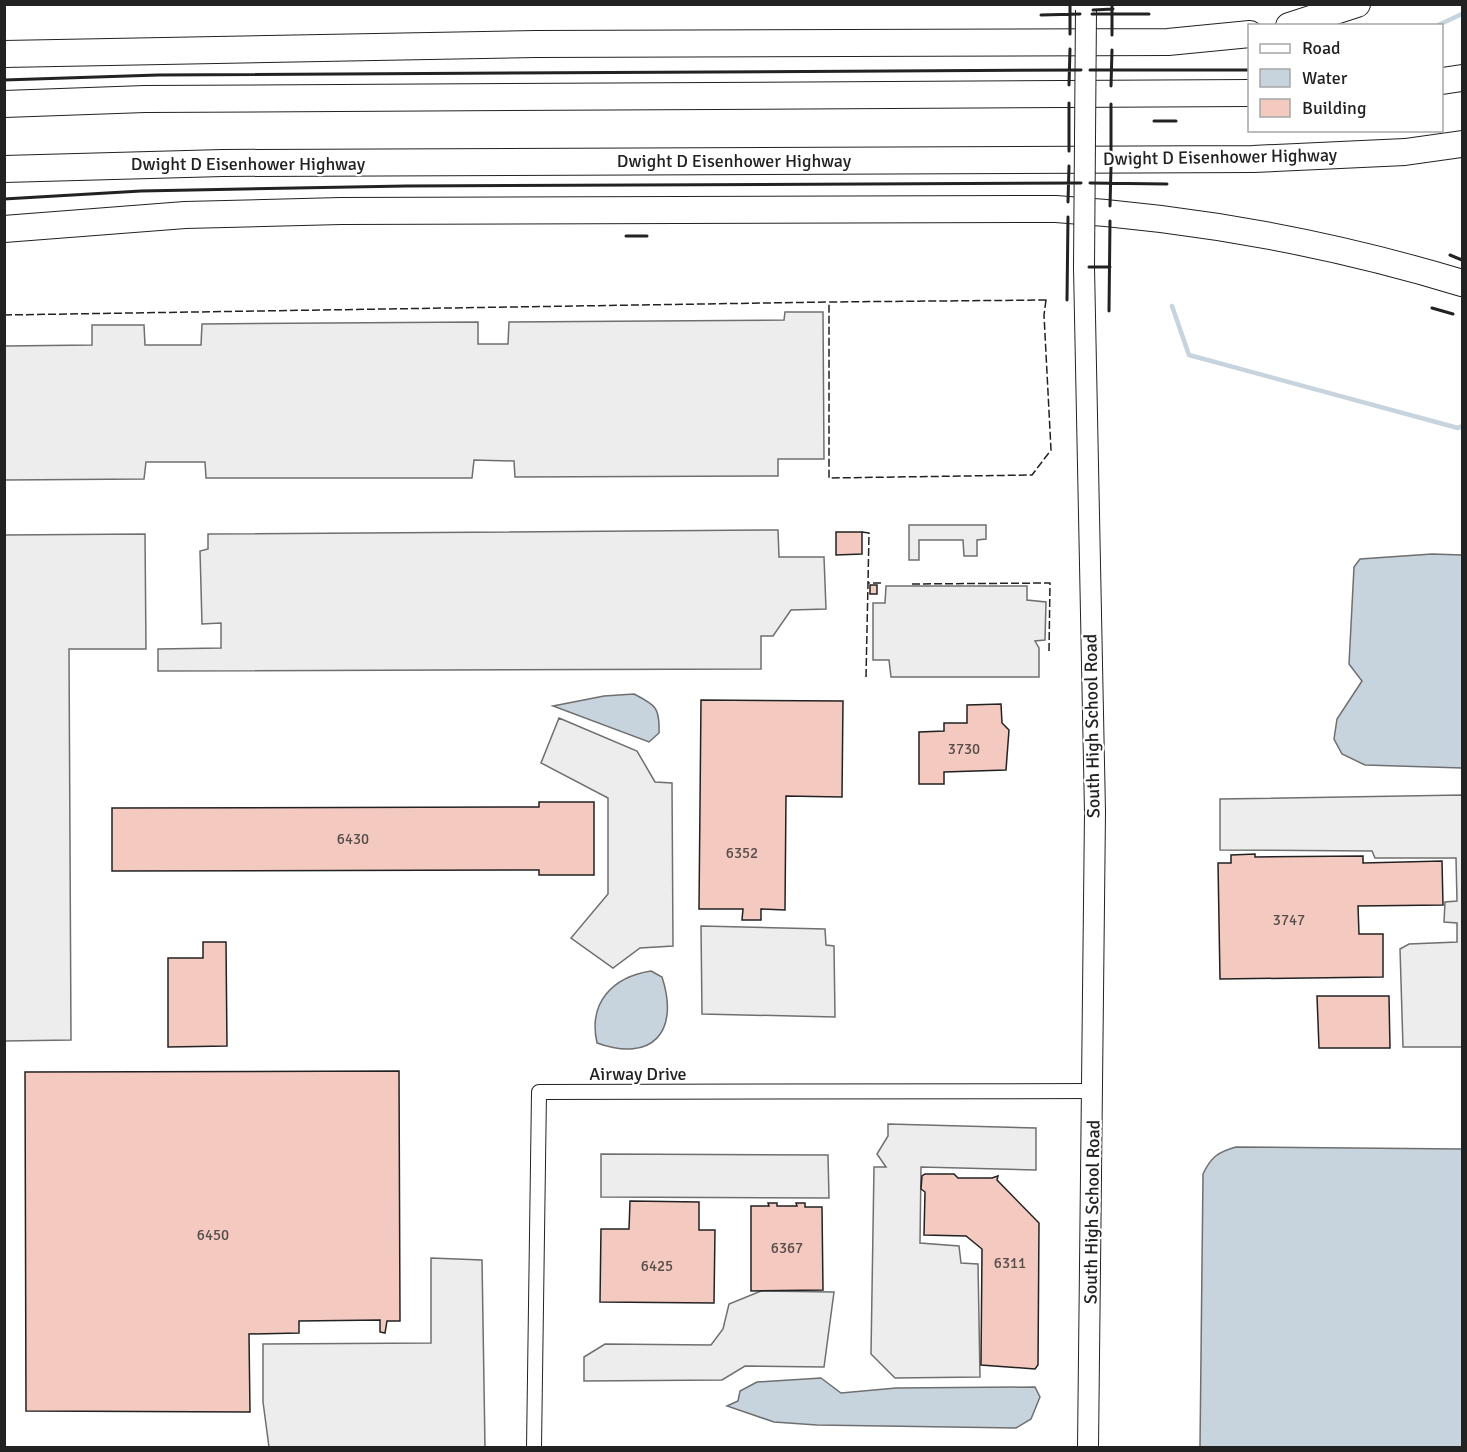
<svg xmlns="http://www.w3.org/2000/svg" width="1467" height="1452" viewBox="0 0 1467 1452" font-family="Signika,sans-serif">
  <rect width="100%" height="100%" fill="#fff"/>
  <path fill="#ededed" stroke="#6f6f6f" stroke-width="1.5" d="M785,312h38l1,147h-46v17l-263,1 -1,-16 -40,-1 -2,18h-266l-1,-16h-59l-2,17 -139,1v-134l87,-1v-20h52l1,20h56l1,-21 276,-2v22h30l1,-22 275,-2z
    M909,525h77v14l-9,1v16h-13l-1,-16h-44v20h-10z
    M778,530l1,27h45l2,52 -35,1 -18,26h-12v33l-603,2v-22l63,-1v-25l-19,1 -2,-73 8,-2v-15z
    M145,534l1,115h-77l2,391 -66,1v-506z
    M886,586h141v14l19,2 -1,38 -10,1 4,7v29h-148l-2,-17h-16v-57h12z
    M559,718l78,33 18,31 17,1 1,163 -33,2 -27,20 -42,-30 37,-44v-96l-67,-35z
    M1462,795v252h-59l-3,-98 9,-5 48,-2v-19l-13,-1 1,-20 12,-1 -1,-43h-81l-3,-7 -152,-1v-51z
    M701,926l124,3 1,16 8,1 1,71 -133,-3z
    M888,1124l148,4v42l-115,-3 -1,76 39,3 2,17 17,1 2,113 -85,1 -24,-24 3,-187h12l-9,-13 11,-18z
    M601,1154l227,1 1,43 -228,-1z
    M431,1258l51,2 3,187h-216l-6,-45v-58l168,-1z
    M761,1291l73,1 -10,75 -79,-1 -23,14 -138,1v-24l21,-13 106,1 12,-16 6,-25z"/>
  <path fill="#c7d3dd" stroke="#6f6f6f" stroke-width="1.5" d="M1432,554l30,1v213l-97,-3 -23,-11 -8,-15 3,-20 25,-38 -13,-17 5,-97 6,-8z
    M634,694c22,11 26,14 25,39l-10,9 -96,-36 51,-10z
    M651,971l11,6c18,55 -10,86 -65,66 -9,-40 15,-66 54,-72z
    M1236,1147l226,2v298h-262l3,-273c8,-17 15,-22 33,-27z
    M821,1378l20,15 55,-5 139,-1 5,10 -9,22 -15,9 -199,-3 -43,-3 -47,-16 11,-5 2,-10 17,-9z"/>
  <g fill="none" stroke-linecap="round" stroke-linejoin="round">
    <path stroke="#c7d3dd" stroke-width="4.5" d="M1436,26l26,-12
      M1172,306l17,49 269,73 4,-2"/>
  </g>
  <path fill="#f3c9c0" stroke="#222" stroke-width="1.5" d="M836,532h26v22l-26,1z
    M870,585h7v9h-7z
    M701,700l142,1 -1,96 -56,-1 -1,114 -24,-1v11h-19l1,-11h-44z
    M1001,704l1,19 7,7 -3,40 -62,2v12h-25v-52l25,-1v-8h23v-18z
    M539,802h55v73h-55v-5l-427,1v-63l427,-1z
    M1255,854v3l108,-1v7l79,-2 1,44 -85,1 1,28h24v43l-163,2 -2,-116h13v-8z
    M203,942h23l1,104 -59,1v-89h35z
    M1317,996h72l1,52h-71z
    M399,1071l1,250h-13l-2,12 -5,-1v-12l-81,1v12l-50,1 1,78 -224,-1 -1,-339z
    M925,1174h29l4,4h34l6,-2 -1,4 42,43 -1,142 -3,4 -54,-4 1,-116 -16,-13 -42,-1 1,-43 -4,-3 1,-13z
    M630,1201l69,1v28h16l-1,73 -114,-1 1,-73h28z
    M768,1203h9v3h20l-1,-3h9v4h17l1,83 -72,1v-85h18z"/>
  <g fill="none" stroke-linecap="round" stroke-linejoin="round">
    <g stroke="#222" stroke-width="16">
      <path id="street" d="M534,1448l5,-356 554,-1"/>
    </g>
    <g stroke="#222" stroke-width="22">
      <path id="secondary" d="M1084,267l11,545 -7,636"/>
    </g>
    <g stroke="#222" stroke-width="28">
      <path id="highway" d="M1289,26l68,-22
        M4,54l532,-10 632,-2 82,-8
        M1442,81l20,-3
        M4,104l141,-5 1105,-6
        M4,169l219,-6 1030,-4 152,-7 57,-8
        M4,229l181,-14 156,-4 715,-2c138,9 274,34 406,74"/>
    </g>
    <use href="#street" stroke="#fff" stroke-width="14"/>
    <use href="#secondary" stroke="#fff" stroke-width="20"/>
    <use href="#highway" stroke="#fff" stroke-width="26"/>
    <g stroke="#222" stroke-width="22" stroke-linecap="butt">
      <path id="secondary-bridge" d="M1084,267l2,-257"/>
    </g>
    <use href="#secondary-bridge" stroke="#fff" stroke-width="20"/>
    <path stroke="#222" stroke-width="1.5" stroke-dasharray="8 3" stroke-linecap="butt" d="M1046,300l-2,15 7,135 -19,25 -203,3v-176z
      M4,315l825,-13
      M862,532l7,1 -1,50
      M912,584l138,-1 -1,69
      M866,677l2,-94h16"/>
    <path stroke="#222" stroke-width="3" d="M1093,10l20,-1
      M1092,14h57
      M1041,15l39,-1
      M1070,34v-30
      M1112,35v-31
      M1090,70h160
      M4,80l154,-5 923,-5
      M1069,85l1,-36
      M1111,86l1,-36
      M1154,121h22
      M1069,151v-48
      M1111,152v-48
      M1090,183l77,1
      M4,199l137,-8 265,-5 675,-3
      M1068,202l1,-36
      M1110,206l1,-39
      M626,236h21
      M1450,255l12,5
      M1089,267h21
      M1067,300l1,-83
      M1432,308l21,6
      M1109,311l1,-90"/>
  </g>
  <g text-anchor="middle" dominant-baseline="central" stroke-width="4.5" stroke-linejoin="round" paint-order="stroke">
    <g font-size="15" fill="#564c4a">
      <text x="964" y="749">3730</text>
      <text x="353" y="839">6430</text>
      <text x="742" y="853">6352</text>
      <text x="1289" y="920">3747</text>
      <text x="213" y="1235">6450</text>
      <text x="787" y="1248">6367</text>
      <text x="1010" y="1263">6311</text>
      <text x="657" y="1266">6425</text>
    </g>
    <g font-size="18" fill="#222" stroke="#fff">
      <text transform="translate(1220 157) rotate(-1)">Dwight D Eisenhower Highway</text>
      <text x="734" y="161">Dwight D Eisenhower Highway</text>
      <text x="248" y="164">Dwight D Eisenhower Highway</text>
      <text transform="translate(1092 726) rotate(-91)">South High School Road</text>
      <text x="638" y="1074">Airway Drive</text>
      <text transform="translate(1092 1212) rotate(-89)">South High School Road</text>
    </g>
  </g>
  <rect width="1467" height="1452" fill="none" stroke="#222222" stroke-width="12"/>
  <rect x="1248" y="24" width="195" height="108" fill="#ffffff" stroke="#a7a7a7" stroke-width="1.5"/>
  <rect x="1260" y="44" width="30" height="9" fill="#ffffff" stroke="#a7a7a7" stroke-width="1.5"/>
  <text x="1302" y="54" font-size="18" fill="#222222">Road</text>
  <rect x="1260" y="69" width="30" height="18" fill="#c7d3dd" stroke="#a7a7a7" stroke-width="1.5"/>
  <text x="1302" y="84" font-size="18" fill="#222222">Water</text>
  <rect x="1260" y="99" width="30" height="18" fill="#f3c9c0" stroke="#a7a7a7" stroke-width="1.5"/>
  <text x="1302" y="114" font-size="18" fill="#222222">Building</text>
</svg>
